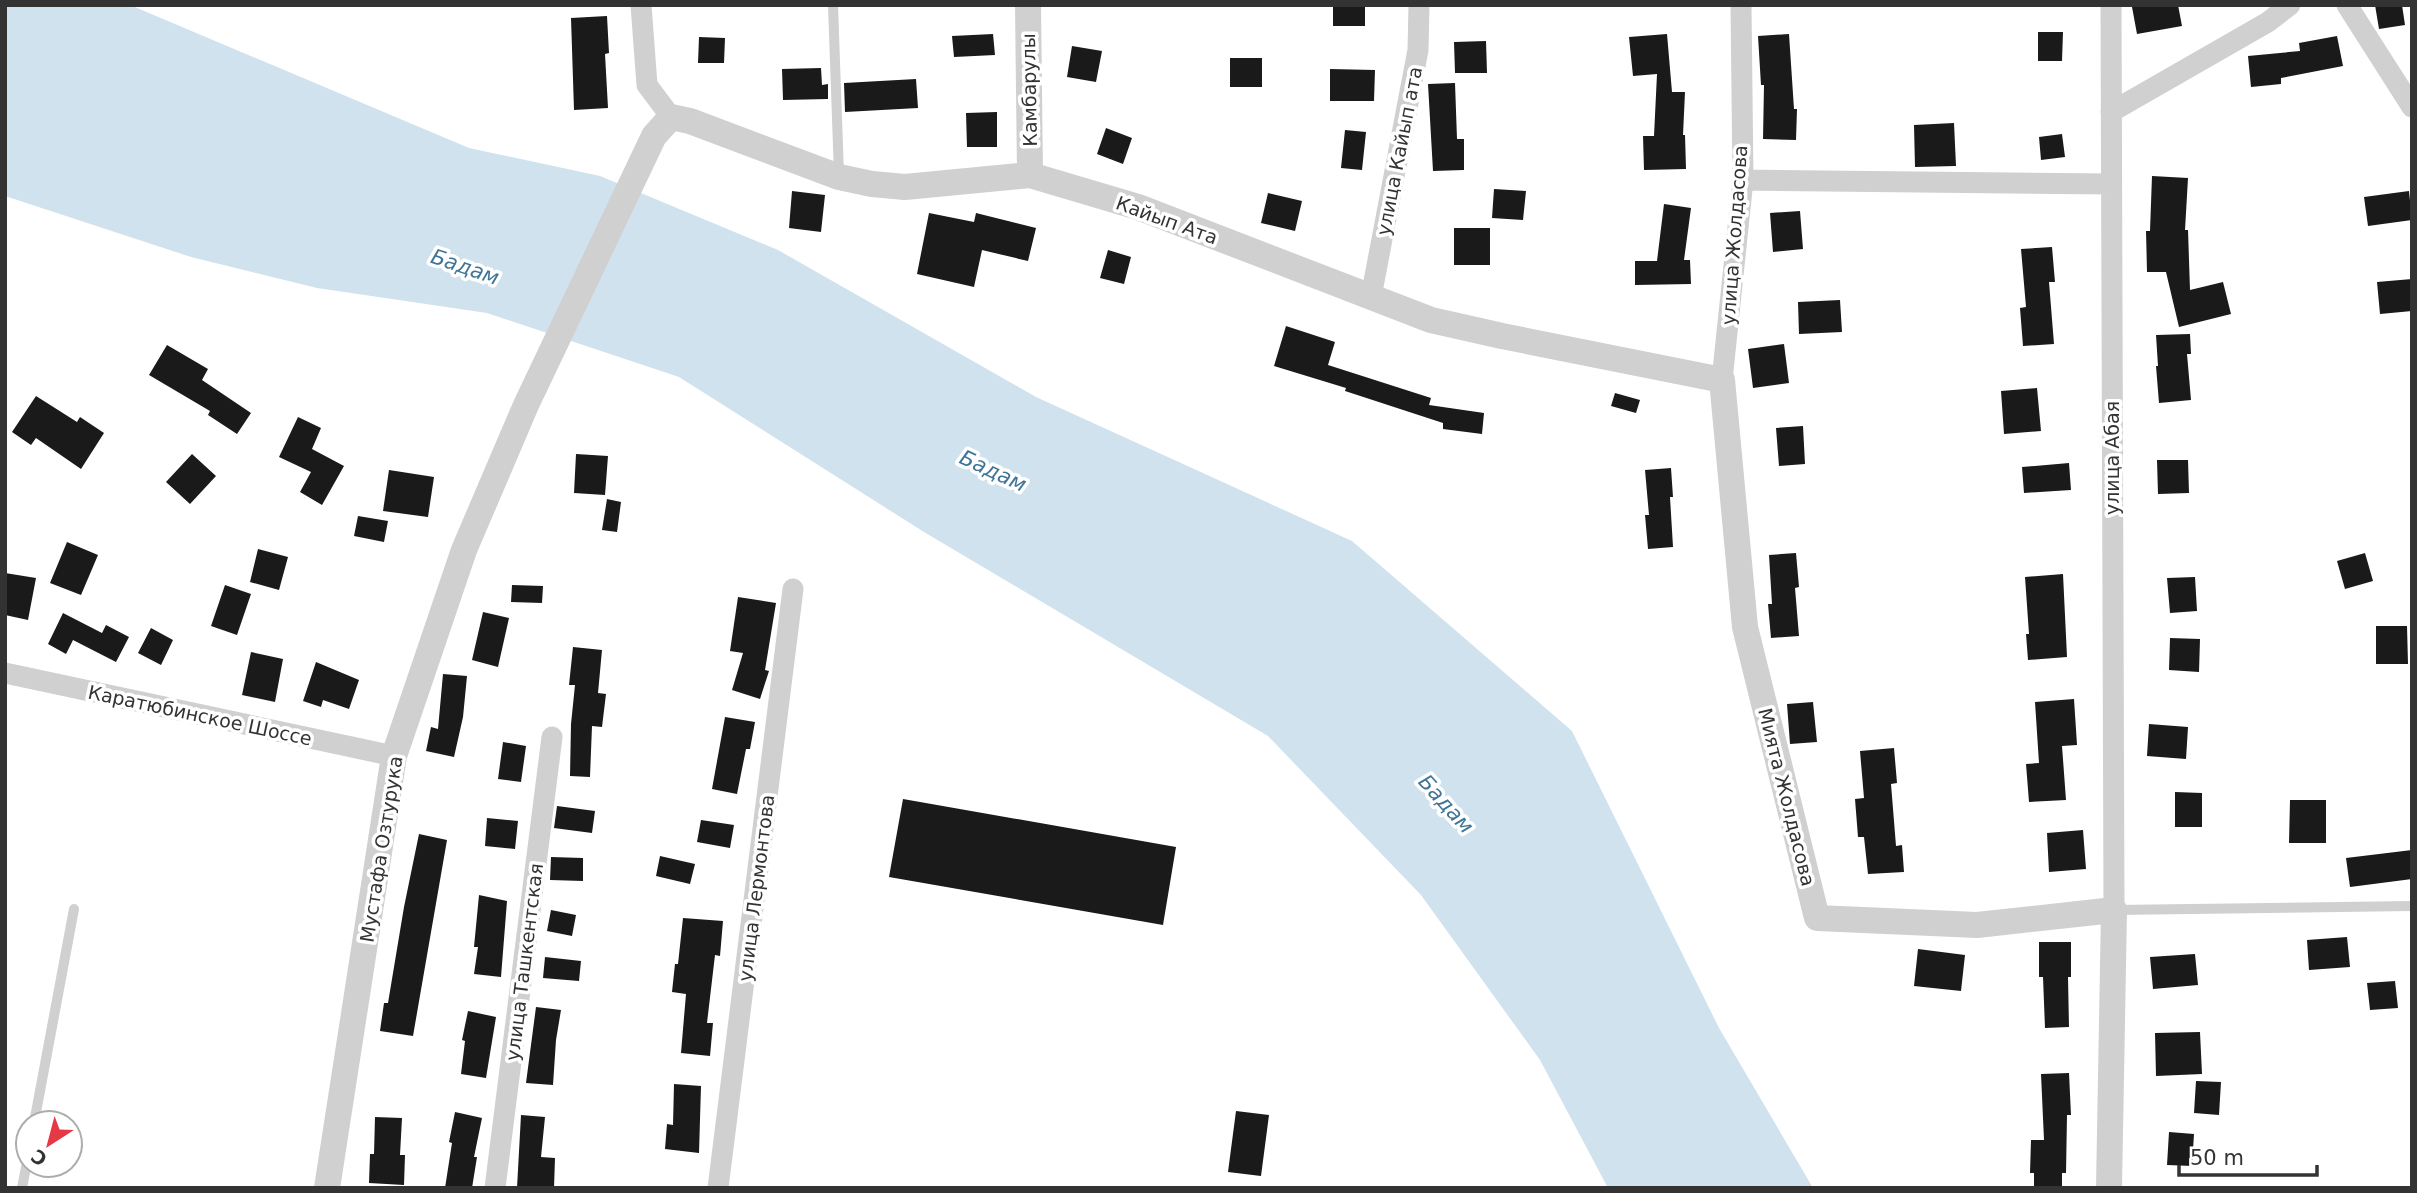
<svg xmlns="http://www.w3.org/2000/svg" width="2417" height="1193" viewBox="0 0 2417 1193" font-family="'DejaVu Sans',sans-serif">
  <rect width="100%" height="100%" fill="#fff"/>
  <path fill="#cfe2ee" d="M5,5h125l339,143 131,28 178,74 258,147 316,144 220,190 147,297 94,160h-205l-68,-128 -119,-165 -153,-159 -344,-204 -245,-155 -192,-64 -170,-25 -126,-31 -186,-61z"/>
  <path fill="#1a1a1a" d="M1333,5h32v21h-32z
    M2140,5h38l4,21 -45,8 -5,-27z
    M2375,5h27l3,20 -26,4z
    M607,16l2,37 -4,1 3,54 -34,2 -3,-92z
    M2038,32h25l-1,29h-24z
    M993,34l2,21 -41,2 -2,-21z
    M1667,34l5,58h13l-2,43h2l1,34 -42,1 -1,-34h11l3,-62 -24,2 -4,-39z
    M1789,34l5,75h3l-1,31 -33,-1 1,-54h-3l-3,-49z
    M2337,36l6,30 -62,12v6l-30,3 -3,-31 52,-5 -1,-8z
    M699,37l26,1 -1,25h-26z
    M1486,41l1,32h-32l-1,-31z
    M1072,46l30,5 -6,31 -29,-5z
    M1230,58h32v29h-32z
    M821,68l1,17 6,-1v15l-45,1 -1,-31z
    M1330,69l45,1 -1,31h-44z
    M916,79l2,29 -73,4 -1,-29z
    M1455,83l2,56h7v31l-31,1 -5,-87z
    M997,112v35h-30l-1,-34z
    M1954,123l2,43 -41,1 -1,-42z
    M1106,128l26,10 -9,26 -26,-10z
    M1345,130l21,2 -4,38 -21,-2z
    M2062,134l3,23 -24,3 -2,-23z
    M2152,176l36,2 -3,52h3l2,60 33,-8 8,32 -52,13 -13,-55h-19l-1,-41h4z
    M1494,189l32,2 -3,29 -31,-2z
    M792,191l33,4 -4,37 -32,-4z
    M2409,191l3,29 -44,6 -4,-29z
    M1268,193l34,8 -7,30 -34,-8z
    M1664,204l27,4 -7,52h6l1,24 -56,1v-24h22z
    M1800,211l3,38 -30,3 -3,-39z
    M929,213l45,9 2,-9 60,15 -8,33 -46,-11 -8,37 -57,-13z
    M1454,228h36v37h-36z
    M2052,247l3,35h-6l5,62 -31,2 -3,-38 6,-1 -5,-58z
    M1108,250l23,7 -7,27 -24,-6z
    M2412,279v32l-32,3 -3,-32z
    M1840,300l2,32 -43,2 -1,-32z
    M1286,326l49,16 -7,23 103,33 -2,7 55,8 -2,21 -39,-5v-6l-98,-32 1,-3 -72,-22z
    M2190,334l1,20h-4l4,46 -32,3 -3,-37h2l-2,-31z
    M1784,344l5,39 -36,5 -5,-39z
    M167,345l41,24 -6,11 49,33 -14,21 -29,-19 2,-4 -61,-36z
    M2037,388l4,43 -37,3 -3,-43z
    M1615,393l25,7 -4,13 -25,-7z
    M36,396l41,26 3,-5 24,16 -23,36 -45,-31 -5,7 -19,-13z
    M298,417l23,11 -9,21 32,17 -22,39 -22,-13 11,-20 -32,-15z
    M1803,426l2,38 -26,2 -3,-38z
    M192,454l24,22 -26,28 -24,-22z
    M576,454l32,2 -3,39 -31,-2z
    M2157,460h31l1,33 -31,1z
    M2069,463l2,27 -47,3 -2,-26z
    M1671,468l2,29h-3l3,50 -25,2 -3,-34h4l-4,-45z
    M389,470l45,7 -6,40 -45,-6z
    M607,499l14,3 -4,30 -15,-2z
    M358,516l30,5 -4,21 -30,-6z
    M67,542l31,13 -17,40 -31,-12z
    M258,549l30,8 -9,33 -29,-8z
    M1796,553l3,34 -4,1 4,48 -28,2 -3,-34h4l-3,-49z
    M2365,553l8,28 -28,8 -8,-28z
    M5,573l31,5 -8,42 -23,-5z
    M2063,574l4,83 -39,3 -2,-26h3l-4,-57z
    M2195,577l2,34 -27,2 -3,-35z
    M225,585l26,9 -14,41 -26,-9z
    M512,585l31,1 -1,17 -31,-1z
    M738,597l38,6 -11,67 4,1 -9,28 -28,-9 11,-37 -13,-2z
    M483,612l26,6 -11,49 -26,-7z
    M63,613l39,20 4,-8 23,12 -13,25 -43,-22 -7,14 -18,-10z
    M2376,626h31l1,38h-32z
    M151,628l22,12 -12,25 -23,-12z
    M2170,638l30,1 -1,33 -30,-2z
    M573,647l29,3 -4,43 8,1 -4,33 -10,-1 -2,51 -20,-1 1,-52 4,-39h-6z
    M251,652l32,7 -8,43 -33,-7z
    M316,662l43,18 -10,29 -26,-9 -2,7 -18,-6z
    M443,674l24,2 -4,41 -9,40 -28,-6 5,-24 7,2z
    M2074,699l3,46 -15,1 4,54 -37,2 -3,-38 13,-1 -4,-61z
    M1813,702l4,40 -27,2 -3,-40z
    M725,717l30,5 -5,27h-4l-9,45 -25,-5z
    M2149,724l39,3 -2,32 -39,-3z
    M503,742l23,4 -5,36 -23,-3z
    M1894,748l3,35 -6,1 5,62 6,-1 2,27 -36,2 -4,-37h-6l-3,-38 9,-1 -4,-47z
    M2175,792l27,1v34h-27z
    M903,799l273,48 -13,78 -274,-48z
    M2290,800h36v43h-37z
    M557,806l38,5 -3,22 -38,-5z
    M487,818l31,3 -3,28 -30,-3z
    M701,820l33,5 -4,23 -33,-6z
    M2083,830l3,39 -37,3 -2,-39z
    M419,834l28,6 -34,196 -33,-5 4,-28h4l16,-96z
    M2412,850v29l-62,8 -4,-29z
    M660,856l35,8 -5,20 -34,-8z
    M551,857l32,1v23l-33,-1z
    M479,895l28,6 -6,76 -27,-3 4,-27h-4z
    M551,910l25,5 -4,21 -25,-5z
    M683,918l40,3 -3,35 -5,-1 -8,68h6l-3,33 -29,-3 5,-59 -14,-2 3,-28h3z
    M2347,937l3,30 -41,3 -2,-30z
    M2039,942h32v35h-3l1,50 -24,1 -2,-51h-4z
    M1918,949l47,6 -4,36 -47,-5z
    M2195,954l3,31 -45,4 -3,-32z
    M545,957l36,4 -2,20 -36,-3z
    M2395,981l3,27 -28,2 -3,-27z
    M536,1007l25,3 -5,30 -3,45 -27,-2z
    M468,1011l28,6 -10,61 -25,-4 4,-33 -3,-1z
    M2200,1032l2,42 -46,2 -1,-43z
    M2069,1073l2,42h-4l-1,58h-4v15h-28v-15h-4l1,-33h13l-3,-66z
    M2196,1081l25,1 -2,33 -25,-2z
    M674,1084l27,2 -2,67 -34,-4 2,-25 6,1z
    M1236,1111l33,4 -8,61 -33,-4z
    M455,1112l27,6 -8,39h3l-5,31h-27l7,-45 -3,-1z
    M521,1115l24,2 -4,40 14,1 -1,30h-37z
    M375,1117l27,1 -2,37h5l-1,30 -35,-2 1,-29h4z
    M2169,1132l25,2 -2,32 -25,-1z"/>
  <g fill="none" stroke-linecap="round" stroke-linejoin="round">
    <path stroke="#d0d0d0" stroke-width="10" d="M833,5l6,170
      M2114,910l298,-4
      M34,1123l40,-214
      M22,1188l6,-31"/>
    <path stroke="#d0d0d0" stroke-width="21" d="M641,5l6,80 24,32
      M2111,5l3,905
      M2347,5l65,102
      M2111,112l157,-90 22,-17
      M1743,180l368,4
      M1371,297l47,-247 1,-45
      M1722,380l21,-200 -2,-175
      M5,673l389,83
      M495,1188l57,-451
      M718,1188l75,-599"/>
    <path stroke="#d0d0d0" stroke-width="26" d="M1028,5l2,170
      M327,1188l67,-432 70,-206 62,-145 128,-269 17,-19 19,4 149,56 33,7 33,3 125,-12 108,32 293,113 71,16 220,44 23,247 72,291 160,7 137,-15 -5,278"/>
  </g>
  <g text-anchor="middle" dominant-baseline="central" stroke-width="7" stroke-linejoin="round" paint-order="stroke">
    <g font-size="19" fill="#333" stroke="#fff">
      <text transform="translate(1029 90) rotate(-91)">Камбарулы</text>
      <text transform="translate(1399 151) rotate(-79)">улица Кайып ата</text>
      <text transform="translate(1167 220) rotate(20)">Кайып Ата</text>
      <text transform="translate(1734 235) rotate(-86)">улица Жолдасова</text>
      <text transform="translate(2112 458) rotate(-90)">улица Абая</text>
      <text transform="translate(200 715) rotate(12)">Каратюбинское Шоссе</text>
      <text transform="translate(1787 797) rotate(76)">Мията Жолдасова</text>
      <text transform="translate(381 849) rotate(-81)">Мустафа Озтурука</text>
      <text transform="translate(756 888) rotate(-83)">улица Лермонтова</text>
      <text transform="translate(524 962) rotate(-83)">улица Ташкентская</text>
    </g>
    <g font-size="21" font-style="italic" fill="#3f7597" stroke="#fff">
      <text transform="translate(465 267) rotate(19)">Бадам</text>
      <text transform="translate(993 471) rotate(25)">Бадам</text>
      <text transform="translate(1446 804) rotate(48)">Бадам</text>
    </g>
  </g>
  <rect width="2417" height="1193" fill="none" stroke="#333333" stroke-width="14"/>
  <g transform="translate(49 1144) rotate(216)"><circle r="33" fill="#ffffff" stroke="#adadad" stroke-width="2"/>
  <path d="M0-5L12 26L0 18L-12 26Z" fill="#e63946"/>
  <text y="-10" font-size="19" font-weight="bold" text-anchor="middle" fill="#333333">С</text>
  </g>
  <path d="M2179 1165v10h138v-10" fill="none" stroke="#333333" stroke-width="3.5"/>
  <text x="2190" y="1165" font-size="21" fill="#333333" stroke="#ffffff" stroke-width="5" paint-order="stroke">50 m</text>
</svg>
